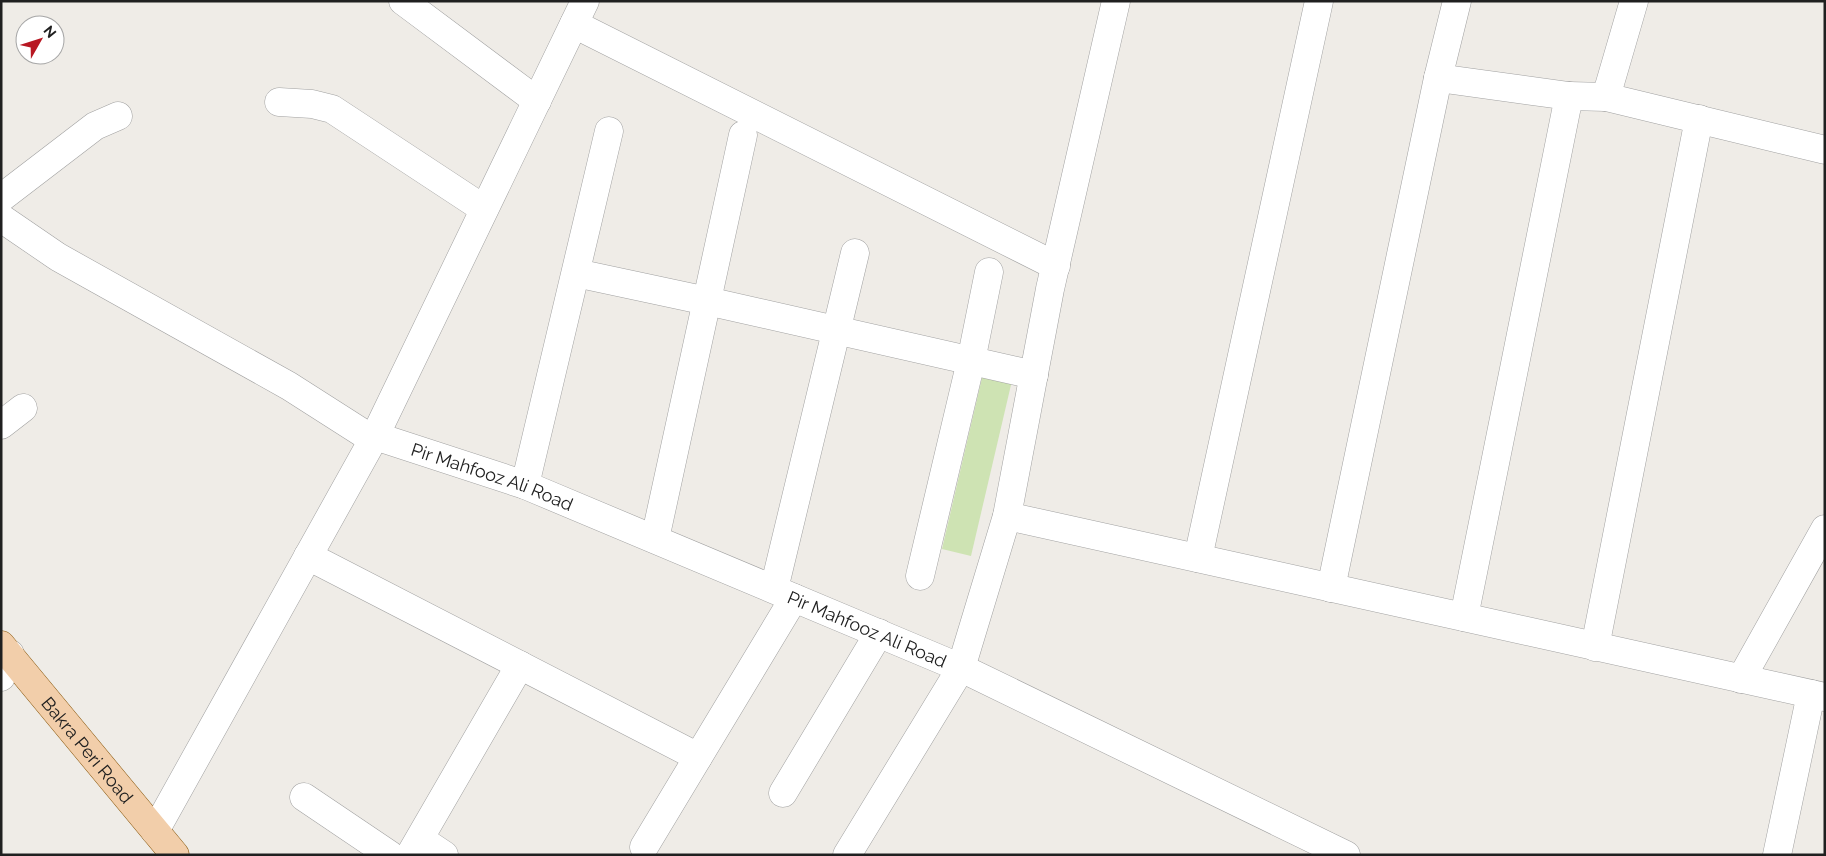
<svg xmlns="http://www.w3.org/2000/svg" width="1826" height="856" viewBox="0 0 1826 856" font-family="Raleway,sans-serif">
  <rect width="100%" height="100%" fill="#efece7"/>
  <path fill="#cee3b3" d="M985,365l29,7 -43,184 -29,-7z"/>
  <g fill="none" stroke-linecap="round" stroke-linejoin="round">
    <g stroke="#a1a1a1" stroke-width="29">
      <g id="minor">
        <path d="M403,1l134,100"/>
        <path d="M574,24l482,242"/>
        <path d="M1438,78l131,18 37,1 219,53"/>
        <path d="M1606,97l28,-96"/>
        <path d="M279,102l33,2 20,5 152,100"/>
        <path d="M1,198l94,-72 23,-10"/>
        <path d="M1,218l57,39 231,129 83,53"/>
        <path d="M576,273l131,28 327,74"/>
        <path d="M1,425l22,-17"/>
        <path id="s1" d="M375,436l150,49 436,183 385,187"/>
        <path d="M525,485l84,-354"/>
        <path d="M1007,516l818,181"/>
        <path d="M655,539l88,-404"/>
        <path d="M308,556l390,201"/>
        <path d="M1198,558l121,-557"/>
        <path d="M920,576l51,-215 18,-89"/>
        <path d="M1331,588l107,-510 19,-77"/>
        <path d="M774,589l81,-336"/>
        <path d="M1464,617l105,-521"/>
        <path d="M1595,647l104,-528"/>
        <path d="M1,677l9,-23"/>
        <path d="M1741,679l84,-150"/>
        <path d="M783,793l96,-160"/>
        <path d="M304,797l86,58"/>
        <path d="M155,831l220,-395 210,-435"/>
        <path d="M420,839l24,16"/>
        <path d="M644,847l150,-249"/>
        <path d="M410,855l110,-190"/>
        <path d="M847,855l114,-187 46,-152 43,-227 66,-288"/>
        <path d="M1777,855l34,-161"/>
      </g>
    </g>
    <g stroke="#8a5a11" stroke-width="29">
      <g id="major">
        <path id="s2" d="M1,645l174,210"/>
      </g>
    </g>
    <use href="#minor" stroke="#fff" stroke-width="28"/>
    <use href="#major" stroke="#f2ceaa" stroke-width="28"/>
  </g>
  <g text-anchor="middle" dominant-baseline="central" stroke-width="4.5" stroke-linejoin="round" paint-order="stroke">
    <g font-size="18" fill="#202020" stroke="#fff">
      <text stroke="none"><textPath href="#s1" startOffset="124">Pir Mahfooz Ali Road</textPath></text>
      <text stroke="none"><textPath href="#s1" startOffset="529">Pir Mahfooz Ali Road</textPath></text>
      <text stroke="none"><textPath href="#s2" startOffset="136">Bakra Peri Road</textPath></text>
    </g>
  </g>
  <rect width="1826" height="856" fill="none" stroke="#202020" stroke-width="5"/>
  <g transform="translate(40 40) rotate(51)"><circle r="24" fill="#ffffff" stroke="#a6a6a6"/>
  <path d="M0-4L9 19L0 12L-9 19Z" fill="#b81722"/>
  <text y="-8" font-size="14" font-weight="bold" text-anchor="middle" fill="#202020">N</text>
  </g>
</svg>
